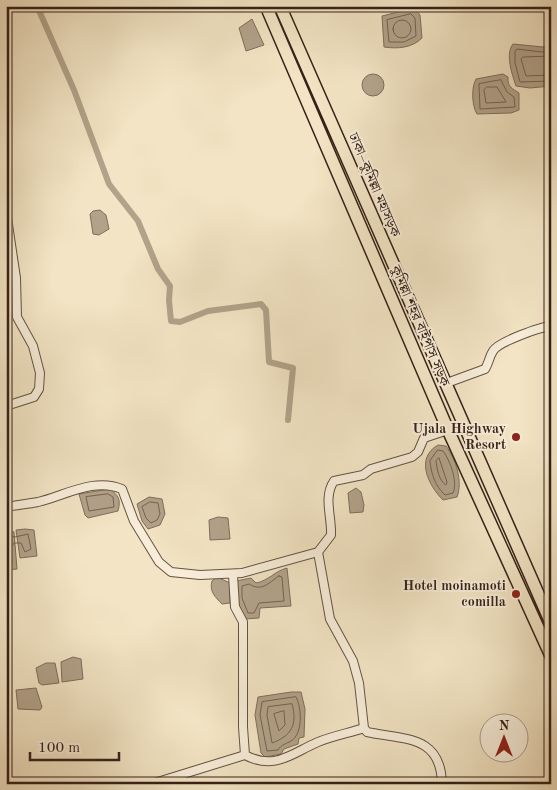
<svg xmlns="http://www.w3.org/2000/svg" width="557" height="790" viewBox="0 0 557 790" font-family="'Old Standard TT','Noto Serif Bengali',serif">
  <rect width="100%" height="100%" fill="#f2e4c4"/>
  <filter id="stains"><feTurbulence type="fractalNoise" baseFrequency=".004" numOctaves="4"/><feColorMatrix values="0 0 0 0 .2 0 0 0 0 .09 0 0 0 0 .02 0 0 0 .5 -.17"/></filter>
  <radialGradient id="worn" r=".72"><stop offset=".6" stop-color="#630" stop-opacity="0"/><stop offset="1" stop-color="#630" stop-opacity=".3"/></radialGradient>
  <path fill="#b2a28a" stroke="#806e5c" d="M414,8l6,7 2,23c-10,10 -24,11 -38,9l-2,-31z
    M252,19l12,26 -18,6 -7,-23z
    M513,44l30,3 8,-2v41l-21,2 -14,-2c-4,-12 -11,-32 -3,-42z
    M503,74l5,3c-1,10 5,12 11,16v17l-8,3 -34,1c-5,-8 -6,-26 -1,-35z
    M362 85a11 11 0 1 1 22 0a11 11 0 1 1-22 0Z
    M100,210l6,5 3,14 -10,6 -6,-1 -3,-20 3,-3z
    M438,445l8,1c10,13 17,36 11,51l-14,3c-15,-15 -28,-42 -5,-55z
    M356,488l5,4 3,13 -1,7 -13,1 -2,-20z
    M109,489c10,6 12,11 9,22l-30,7 -3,-3 -6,-21z
    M149,497l13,2 3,15 -5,11 -12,4 -6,-8 -5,-17z
    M218,517l10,1 2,21 -20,1 -1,-20z
    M25,529l9,1 3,26 -17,2 -4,-28z
    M6,530l8,2 3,37 -11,1z
    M287,568l4,38 -31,2 -1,10 -14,1 -9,-19v-19l15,-3 5,5c12,-2 19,-12 31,-15z
    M217,577l13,6v20l-8,1c-7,-7 -13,-13 -10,-23z
    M73,657l8,2 2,20 -21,3 -1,-20z
    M46,663h9l4,20 -17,2 -3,-2 -3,-15z
    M36,688l6,19 -2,3 -22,-1 -2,-19z
    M291,692h10l4,17 -1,28 -5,1 -1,6 -14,5 -3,5 -16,3 -4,-4 -6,-38 3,-18z"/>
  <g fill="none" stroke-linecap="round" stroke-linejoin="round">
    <path stroke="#746251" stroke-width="1" d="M411,14l4,4 1,18 -12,6h-15l-2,-22z
      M393 29a9 9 0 1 1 18 0a9 9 0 1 1-18 0Z
      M551,50l-9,2 -25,-3 -2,2v12l5,19 31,-1
      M551,56l-28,1 -2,2 5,17 25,-1
      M501,80l6,12 7,5 1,10 -35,2 -1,-25z
      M487,87h10l9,15 -20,1 -2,-13z
      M438,450l5,1c7,9 15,31 10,42l-8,2c-10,-9 -14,-22 -15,-34z
      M439,458l8,24 -1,3c-7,-4 -9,-16 -10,-24z
      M108,494l5,3 1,10 -25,4 -3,-14z
      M150,502l8,1 2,11 -3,6 -6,3 -5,-5 -4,-11z
      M6,535l9,2 13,-3 3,15 -6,3 -4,-9h-7l-3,5 1,15 -6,2
      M279,576l3,1 2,24 -25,2 -5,10h-6l-6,-15v-12l7,-2c13,8 19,-1 30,-8z
      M296,697c6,11 7,37 -5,44 -5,3 -9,3 -13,9l-11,1 -7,-36 2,-13z
      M292,704c6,21 -1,32 -20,39l-5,-28 1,-8z
      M284,711l1,14 -6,6 -5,-17z"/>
    <path stroke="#b2a28a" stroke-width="6" d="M37,6l37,84 35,94 29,37 20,48 12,17 -1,14 2,21 9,1 28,-11 53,-7 5,6 3,52 24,6 -5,52"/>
    <g stroke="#655243" stroke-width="10">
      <path id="minor" d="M6,211l10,67 1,39 16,29 7,27 -1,16 -5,8 -28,9
        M444,384l41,-15c4,-6 4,-12 8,-18 5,-9 47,-24 58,-25
        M6,507c11,-2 21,-3 32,-5 26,-6 56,-25 84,-13l12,32 25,41 12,10 29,3 42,-2 76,-21 13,-17c1,-18 -8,-38 3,-54l29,-6 8,-6 41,-12 6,-5 6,-14 24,-8
        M318,552l12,67 23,42 6,22 5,45 3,4c36,8 74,2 75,52
        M233,575l2,32 8,15v105l2,28
        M151,784l94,-29c30,16 47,-2 73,-13 15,-6 31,-9 46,-14"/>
    </g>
    <g stroke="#362118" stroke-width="14">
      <path id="highway" d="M266,6l182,424 103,226
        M280,6l271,617"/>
    </g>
    <use href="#minor" stroke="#f7edd9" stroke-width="8"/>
    <use href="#highway" stroke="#f2e4c4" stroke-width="11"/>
  </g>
  <g fill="#8f2418" stroke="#f7edd9" stroke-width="2">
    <circle cx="516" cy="437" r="5"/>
    <circle cx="516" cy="594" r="5"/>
  </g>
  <g text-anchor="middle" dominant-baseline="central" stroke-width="4" stroke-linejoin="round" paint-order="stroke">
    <g font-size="14" fill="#362118" stroke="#f7edd9">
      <text transform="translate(374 185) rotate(67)">ঢাকা–কুমিল্লা মহাসড়ক</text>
      <text transform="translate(420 326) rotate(67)">কুমিল্লা শহর বাইপাস সড়ক</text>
    </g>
    <g font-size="14" font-weight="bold" fill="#362118" stroke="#f7edd9" text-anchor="end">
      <text x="506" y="429">Ujala Highway<tspan x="506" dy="16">Resort</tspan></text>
      <text x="506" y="586">Hotel moinamoti<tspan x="506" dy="16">comilla</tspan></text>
    </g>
  </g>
  <rect width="557" height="790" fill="none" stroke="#f2e4c4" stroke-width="25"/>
  <rect x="8" y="8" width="542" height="775" fill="none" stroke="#362118" stroke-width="2.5"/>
  <rect x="12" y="12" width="532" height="765" fill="none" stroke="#362118"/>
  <g transform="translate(504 738)"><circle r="24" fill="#f7edd9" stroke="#aa9b8c"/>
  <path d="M0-4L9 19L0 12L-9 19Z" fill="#8f2418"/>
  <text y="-8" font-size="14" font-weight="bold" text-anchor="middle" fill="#362118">N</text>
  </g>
  <path d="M30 752v8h89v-8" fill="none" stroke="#362118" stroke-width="2.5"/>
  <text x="38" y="752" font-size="15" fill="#362118" stroke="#f7edd9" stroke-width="4" paint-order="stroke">100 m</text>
  <rect width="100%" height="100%" filter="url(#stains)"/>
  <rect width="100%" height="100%" fill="url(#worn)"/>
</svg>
